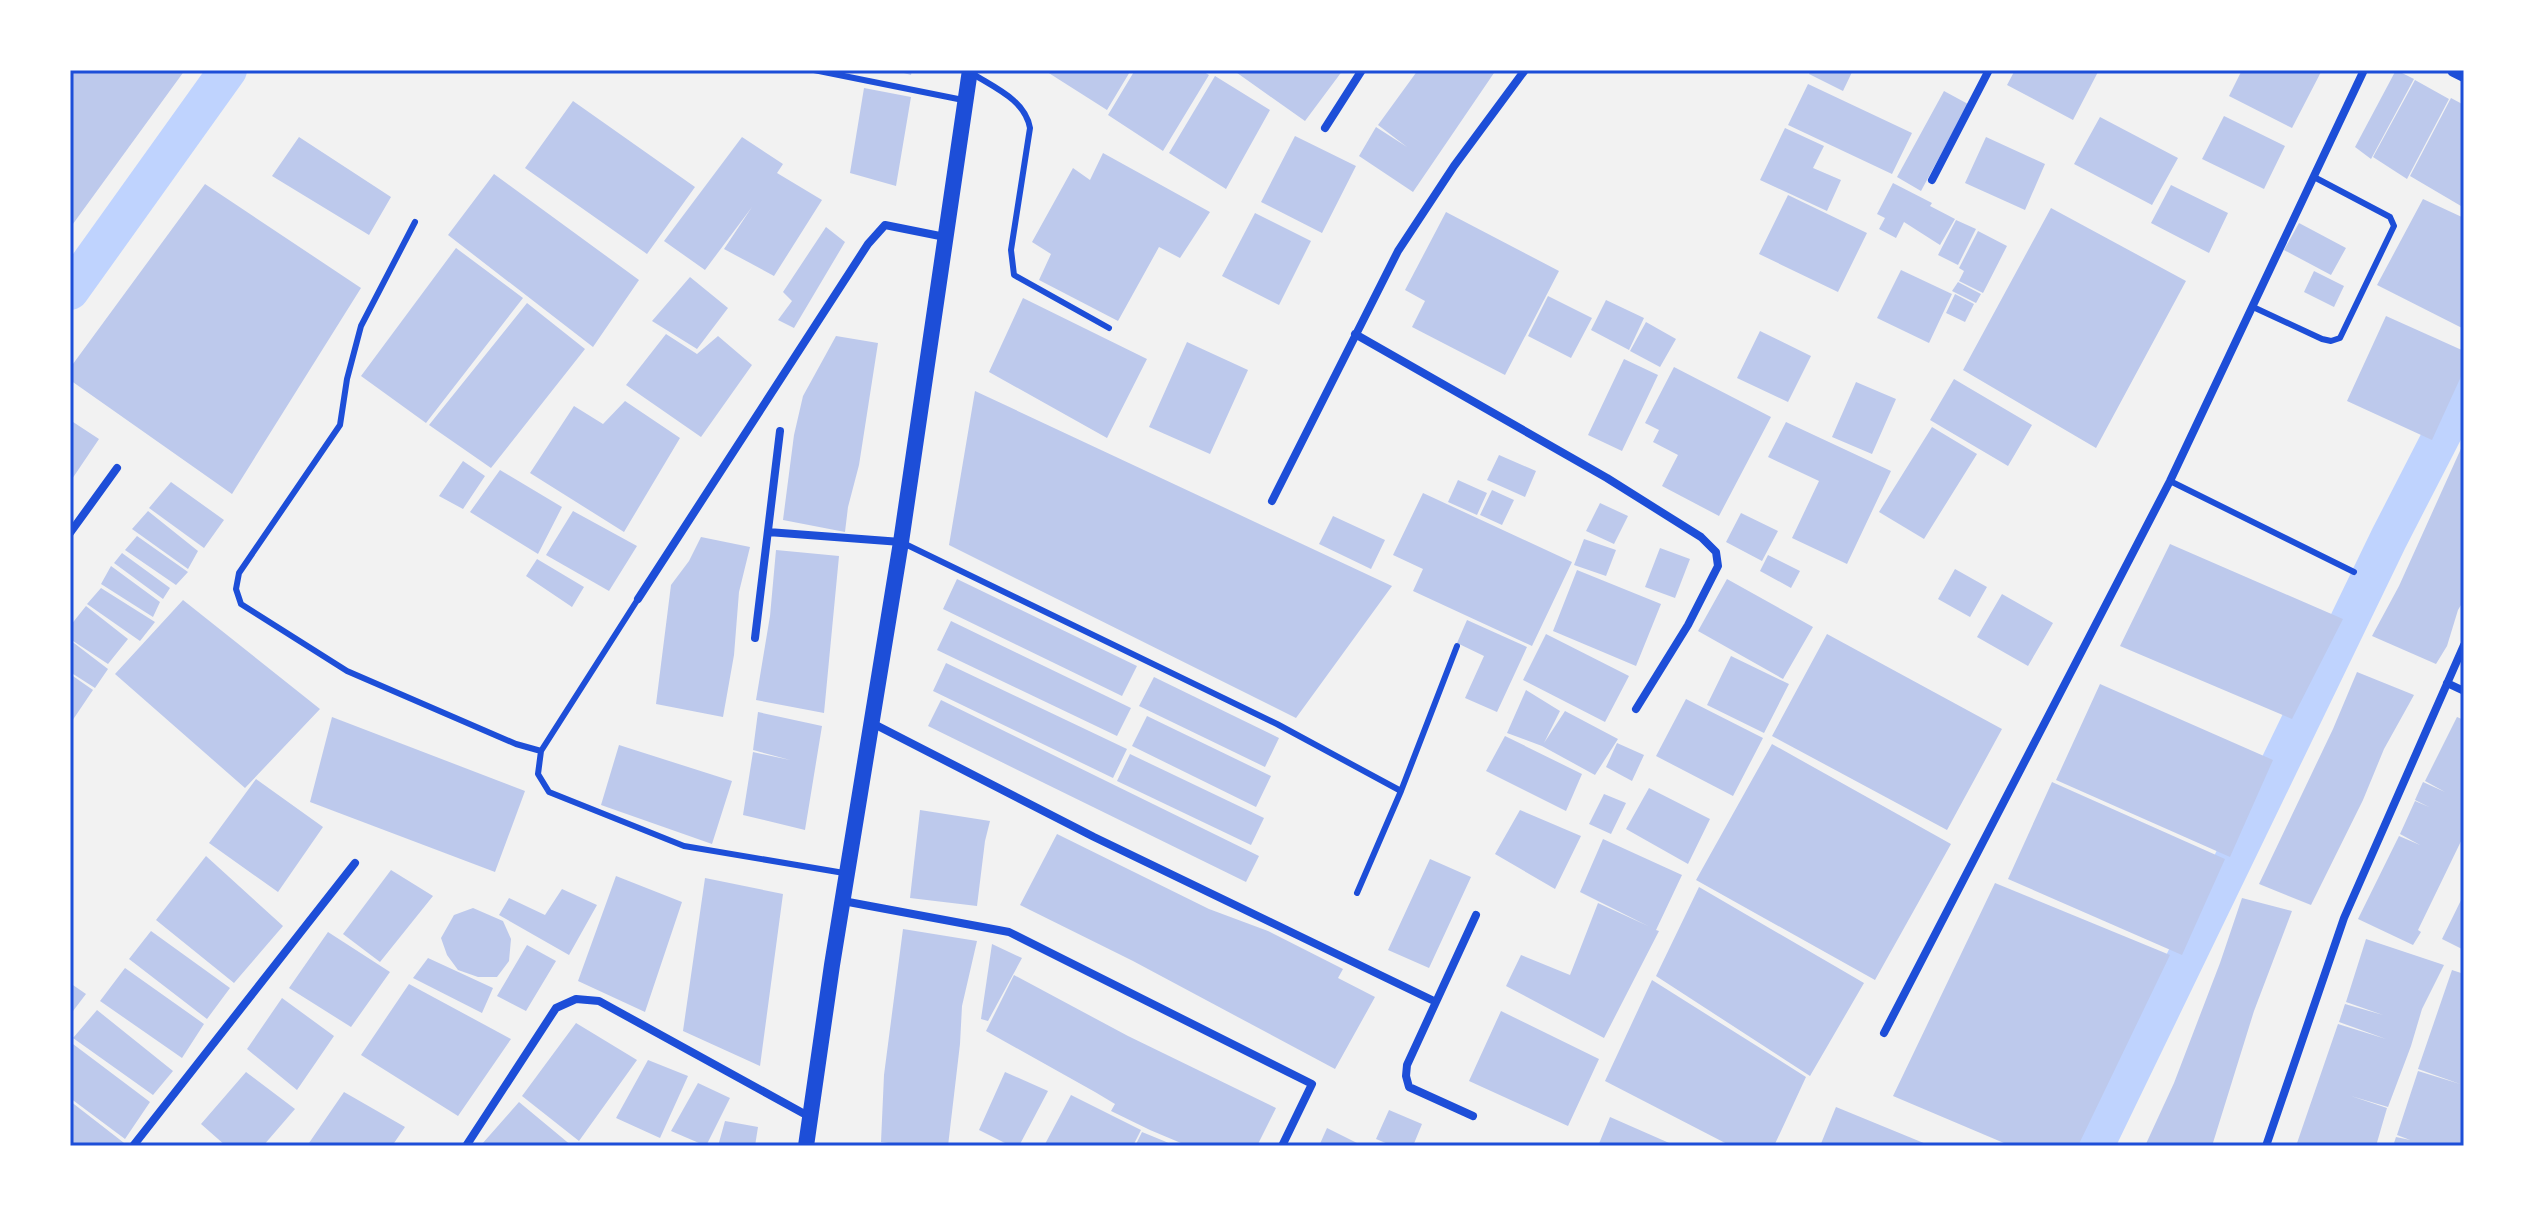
<svg xmlns="http://www.w3.org/2000/svg" width="2534" height="1216" viewBox="0 0 2534 1216" font-family="Mulish,sans-serif">
  <rect width="100%" height="100%" fill="#f2f2f2"/>
  <g fill="none" stroke-linecap="round" stroke-linejoin="round">
    <path stroke="#bfd3fe" stroke-width="38" d="M70,291l158,-221
      M2095,1146l294,-608 75,-146"/>
  </g>
  <path fill="#bdc9ec" d="M70,70h115l-115,158z
    M893,70h19l-1,5z
    M1044,70h87l-24,40z
    M1135,70h66l8,5 -46,76 -55,-36z
    M1233,70h110l-38,51z
    M1418,70h78l-83,122 -54,-36 17,-29 31,20 -29,-22z
    M1811,70h42l-10,21 -34,-17z
    M2015,70h84l-26,50 -66,-35z
    M2242,70h80l-30,58 -63,-32z
    M2396,70l18,9 -43,80 -16,-12z
    M1215,76l55,34 -44,79 -57,-36z
    M2415,80l34,19 -42,80 -34,-22z
    M1808,84l104,49 -20,41 -104,-49z
    M864,88l47,9 -15,89 -46,-13z
    M1944,91l24,13 -47,87 -24,-14z
    M2451,98l13,7v101h-3l-51,-30z
    M573,101l122,86 -48,67 -122,-86z
    M2224,116l61,30 -21,43 -62,-30z
    M2100,117l78,41 -26,47 -78,-41z
    M1785,128l39,18 -11,22 28,12 -14,31 -67,-31z
    M1295,136l61,30 -34,67 -61,-31z
    M299,137l92,60 -22,38 -97,-59z
    M742,137l41,27 -6,9 45,27 -48,76 -50,-27 28,-42 -47,63 -41,-29z
    M1986,137l59,27 -20,46 -60,-27z
    M1103,153l107,59 -30,46 -21,-11 -41,74 -79,-41 12,-26 -19,-12 41,-74 17,12z
    M494,174l145,106 -46,67 -145,-112z
    M1893,183l39,20 -2,3 25,13 -15,26 -36,-23 -8,16 -17,-9 6,-11 -8,-4z
    M205,184l156,104 -129,206 -162,-114v-12z
    M2171,185l57,28 -19,40 -58,-30z
    M1788,195l79,38 -29,59 -79,-38z
    M2423,199l41,19v111l-87,-44z
    M2051,208l135,73 -90,167 -133,-78z
    M1446,212l113,59 -54,104 -93,-48 13,-26 -20,-11z
    M1255,213l56,28 -32,64 -57,-29z
    M1956,220l20,9 -18,36 -20,-10z
    M2299,223l47,25 -15,27 -47,-25z
    M826,227l19,15 -51,86 -16,-8 14,-19 -9,-9z
    M1978,231l29,15 -24,47 -24,-12 5,-10 -5,-3z
    M456,248l67,50 -97,125 -65,-47z
    M1901,270l51,24 -23,49 -52,-25z
    M2314,271l30,15 -10,21 -30,-15z
    M690,277l38,31 -31,41 -45,-28z
    M1958,282l23,12 -5,9 -24,-12z
    M1955,294l19,10 -9,18 -19,-9z
    M1548,296l44,22 -21,40 -43,-22z
    M1023,298l124,61 -40,79 -118,-66z
    M1606,300l38,18 -15,32 -38,-20z
    M527,303l58,46 -94,119 -62,-43z
    M2386,316l78,35v19l-32,70 -85,-39z
    M1646,322l30,17 -16,28 -30,-16z
    M1760,331l51,25 -23,46 -51,-24z
    M666,334l31,20 21,-18 34,29 -51,72 -75,-52z
    M836,336l42,7 -19,122 -11,42 -3,25 -62,-12 11,-85 9,-39z
    M1187,342l61,28 -38,84 -61,-27z
    M1624,359l34,16 -36,76 -34,-16z
    M1674,367l97,50 -52,99 -57,-30 16,-31 -25,-13 6,-12 -14,-7z
    M1954,379l78,46 -24,41 -78,-46z
    M1856,382l40,17 -24,55 -40,-17z
    M975,391l417,195 -96,132 -347,-173z
    M625,401l55,37 -56,94 -94,-59 44,-67 29,18z
    M70,420l29,19 -29,43z
    M1786,422l105,49 -44,93 -55,-26 27,-57 -51,-24z
    M1932,427l45,27 -53,85 -45,-27z
    M2464,442v158l-6,10 -11,36 -11,18 -64,-28 27,-50z
    M1499,455l37,16 -11,26 -38,-17z
    M463,461l22,15 -22,33 -24,-13z
    M500,470l62,37 -24,47 -68,-42z
    M1458,480l29,13 -10,22 -29,-13z
    M171,482l53,38 -20,28 -55,-40z
    M1492,490l22,10 -12,25 -22,-10z
    M1423,493l149,69 -40,84 -119,-55 10,-22 -30,-14z
    M1600,503l28,13 -14,28 -28,-13z
    M148,511l50,40 -10,18 -56,-40z
    M573,511l64,35 -28,45 -63,-36z
    M1741,513l37,18 -16,30 -36,-19z
    M1333,516l52,24 -14,29 -52,-25z
    M137,536l51,36 -12,13 -51,-35z
    M701,537l49,10 -11,45 -5,63 -11,62 -67,-13 15,-119 18,-24z
    M1584,539l32,11 -10,26 -32,-11z
    M2170,544l173,75 -51,100 -172,-73z
    M1660,548l30,11 -15,39 -30,-11z
    M776,550l63,6 -15,157 -68,-13 14,-84z
    M122,553l48,35 -7,11 -49,-36z
    M1768,555l32,16 -9,17 -31,-17z
    M537,559l47,28 -12,20 -46,-31z
    M111,566l49,36 -7,15 -52,-33z
    M1955,569l32,18 -17,30 -32,-18z
    M1577,570l84,34 -25,62 -83,-35z
    M957,579l180,87 -15,30 -179,-87z
    M1727,579l86,48 -30,52 -85,-48z
    M101,588l54,34 -15,19 -53,-37z
    M2002,594l51,29 -25,43 -51,-29z
    M183,600l137,109 -75,79 -130,-114z
    M86,606l42,33 -20,25 -38,-25v-13z
    M1467,620l60,27 -30,65 -32,-14 19,-42 -27,-13z
    M951,621l180,87 -14,28 -180,-86z
    M1546,634l83,42 -24,46 -82,-42z
    M1827,634l175,95 -55,101 -175,-94z
    M70,640l38,29 -13,19 -25,-16z
    M1731,656l58,28 -25,49 -57,-28z
    M946,663l181,86 -14,29 -180,-87z
    M2357,672l57,23 -30,54 -21,51 -52,105 -52,-21 74,-155z
    M70,674l23,16 -23,34z
    M1154,677l125,61 -14,29 -126,-61z
    M2100,684l173,76 -43,97 -174,-77z
    M1526,690l34,21 -16,32 21,-32 53,28 -23,36 -53,-29 -35,-13z
    M1686,699l77,39 -30,58 -77,-40z
    M941,700l318,156 -13,26 -318,-156z
    M758,712l64,14 -17,104 -62,-15 10,-63 37,8 -37,-10z
    M1147,716l124,60 -15,31 -124,-61z
    M332,717l193,74 -30,81 -185,-70z
    M2457,717l7,3v115l-46,95 3,2 -8,13 -55,-26 41,-83 21,9 -20,-11 15,-33 14,6 -14,-7 8,-18 22,10 -20,-11z
    M1505,736l77,38 -16,37 -80,-40z
    M1617,743l27,12 -12,26 -26,-14z
    M1772,744l179,100 -76,136 -179,-100z
    M619,745l113,36 -20,63 -111,-39z
    M1130,754l134,64 -13,27 -134,-64z
    M256,779l67,48 -45,65 -69,-49z
    M2052,782l173,77 -43,96 -174,-76z
    M1649,788l61,31 -22,45 -62,-35z
    M1604,794l22,9 -15,31 -22,-10z
    M920,810l70,11 -5,20 -8,65 -67,-8z
    M1520,810l61,26 -26,53 -60,-35z
    M1057,834l152,75 59,22 75,38 -5,9 37,19 -40,72 -202,-108 -113,-56z
    M1603,839l79,36 -26,55 3,1 -55,107 -98,-52 15,-31 49,20 28,-72 50,23 -68,-34z
    M206,856l77,70 -49,57 -78,-63z
    M1430,859l41,18 -42,91 -41,-18z
    M391,870l42,26 -53,66 -37,-28z
    M616,876l66,26 -37,110 -67,-31z
    M705,878l78,16 -23,172 -77,-35z
    M1995,883l175,72 -92,191h-67l-118,-50z
    M1699,887l165,96 -54,93 -154,-100z
    M562,889l35,16 -28,50 -70,-40 10,-17 36,17z
    M2464,894v56l-22,-11z
    M2242,898l50,13 -38,100 -42,135h-67l29,-63 46,-120z
    M473,908l30,13 8,18 -2,22 -12,16h-19l-20,-7 -11,-15 -6,-17 13,-23z
    M903,929l74,12 -15,65 -2,38 -12,102h-38l-29,-4 3,-67z
    M151,931l79,57 -23,31 -78,-60z
    M328,932l62,40 -39,55 -62,-39z
    M2366,939l78,26 -22,44 -11,37 -23,61 -37,-11 36,12 -11,38h-80l42,-122 48,15 -47,-17 6,-18 38,11 -37,-13z
    M992,944l30,14 -34,63 -7,-2z
    M527,945l29,16 -30,50 -29,-15z
    M428,958l65,30 -11,25 -69,-35z
    M125,968l79,56 -22,34 -82,-57z
    M2452,970l12,4v172h-71l3,-9 14,3 -13,-5 21,-64 42,13 -42,-15z
    M1014,975l114,61 148,72 -19,38h-69l-38,-16 -39,-19 4,-7 -20,-12 -109,-61z
    M1652,980l154,97 -32,69h-43l-126,-65z
    M70,983l16,11 -16,21z
    M409,984l102,55 -53,77 -97,-61z
    M282,998l52,38 -37,54 -50,-41z
    M97,1010l76,61 -20,24 -80,-57z
    M1501,1011l98,48 -31,67 -99,-45z
    M576,1023l61,37 -58,81 -57,-45z
    M73,1044l77,58 -25,37 -55,-41v-50z
    M648,1060l40,16 -28,62 -44,-20z
    M246,1072l49,37 -32,37h-37l-25,-22z
    M1005,1072l43,19 -29,55h-8l-32,-16z
    M698,1083l32,15 -24,48 -35,-15z
    M344,1092l61,35 -13,19h-78l-5,-3z
    M1071,1095l70,35 -8,16h-89z
    M70,1101l58,45h-58z
    M519,1102l53,44h-87l-3,-2z
    M1836,1107l95,39h-111z
    M1389,1110l33,14 -9,22h-20l-17,-7z
    M1610,1117l66,29h-78z
    M725,1121l33,6 -3,19h-37z
    M1327,1128l36,18h-44z
    M1142,1132l22,9 11,5h-40z"/>
  <g fill="none" stroke-linecap="round" stroke-linejoin="round">
    <path stroke="#1d4ed8" stroke-width="6" d="M814,70l149,30
      M973,74c22,14 52,26 57,54l-19,122 3,25 95,53
      M415,222l-54,104 -14,53 -7,46 -101,148 -3,16 5,15 106,67 169,73 25,7
      M2253,307l69,32 9,2 9,-3 54,-112 -4,-9 -76,-40
      M2170,481l184,91
      M901,542l376,182 124,67
      M638,599l-97,152 -3,23 11,18 135,54 160,27
      M1357,893l44,-102 56,-145"/>
    <path stroke="#1d4ed8" stroke-width="8" d="M1325,128l37,-58
      M1932,180l57,-110
      M1355,334l252,144 94,59 15,15 2,14 -30,59 -52,84
      M1272,501l126,-250 56,-85 71,-96
      M768,532l133,10
      M70,533l47,-65
      M638,599l230,-355 17,-19 60,12
      M755,638l25,-207
      M2447,683l17,8
      M872,723l222,114 340,164
      M843,901l166,31 303,152 -30,62
      M1884,1033l286,-552 194,-411
      M1473,1116l-64,-29 -3,-11 1,-11 69,-150
      M133,1146l222,-283
      M466,1146l90,-138 20,-9 23,2 211,116
      M2266,1146l78,-228 120,-273"/>
    <path stroke="#1d4ed8" stroke-width="14" d="M2454,70l10,5"/>
    <path stroke="#1d4ed8" stroke-width="16" d="M806,1146l26,-181 69,-423 69,-472"/>
  </g>
  <rect width="2534" height="1216" fill="none" stroke="#ffffff" stroke-width="144"/>
  <rect x="72" y="72" width="2390" height="1072" fill="none" stroke="#1d4ed8" stroke-width="3"/>
</svg>
